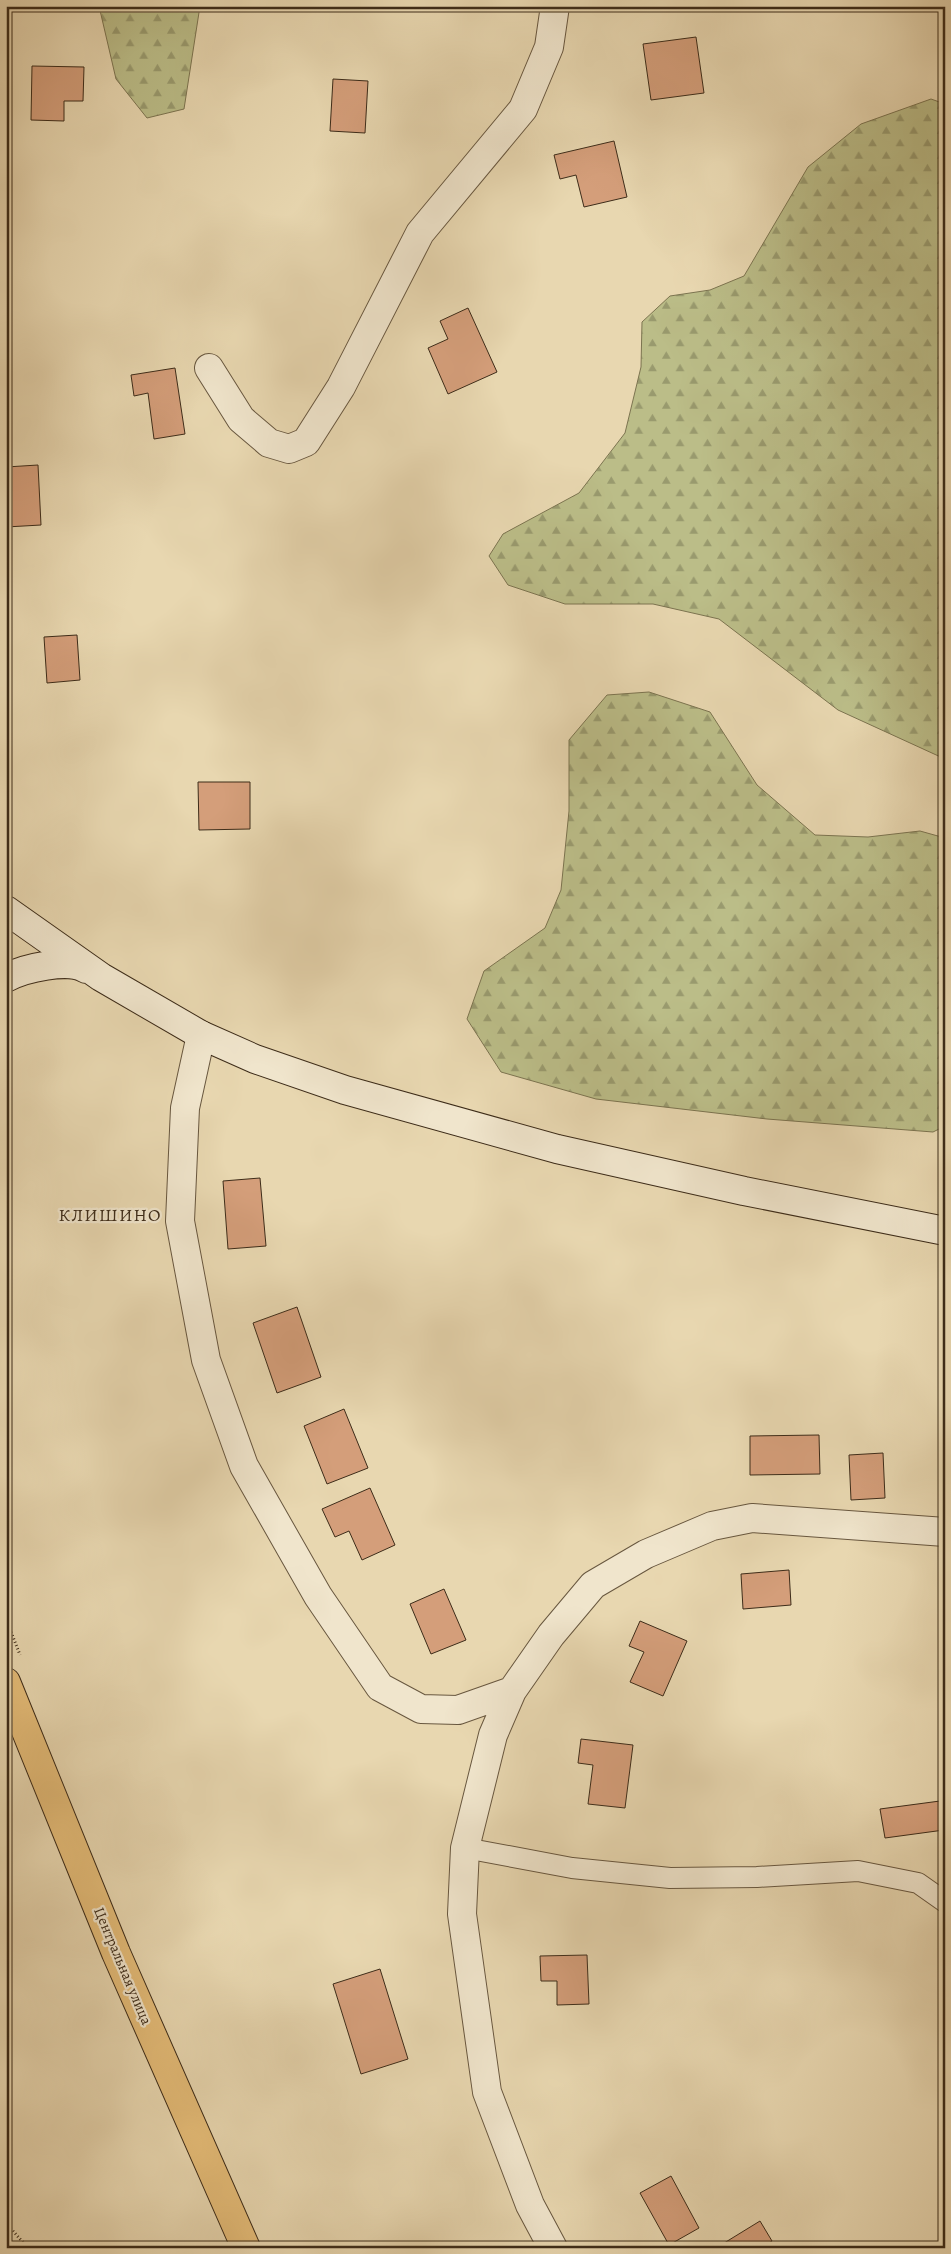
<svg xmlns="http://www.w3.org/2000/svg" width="951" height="2254" viewBox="0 0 951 2254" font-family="Alegreya,serif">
  <defs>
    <pattern id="forest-firs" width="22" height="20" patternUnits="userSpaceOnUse" patternTransform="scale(1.25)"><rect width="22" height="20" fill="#bbbd88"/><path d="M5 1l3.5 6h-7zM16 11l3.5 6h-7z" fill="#999a6e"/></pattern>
  </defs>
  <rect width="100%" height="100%" fill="#e8d7b0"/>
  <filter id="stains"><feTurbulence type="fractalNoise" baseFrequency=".004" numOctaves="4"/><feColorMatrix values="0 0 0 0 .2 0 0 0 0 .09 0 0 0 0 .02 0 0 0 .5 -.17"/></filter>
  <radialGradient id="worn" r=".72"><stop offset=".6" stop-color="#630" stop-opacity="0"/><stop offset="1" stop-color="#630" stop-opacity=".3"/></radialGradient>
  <path fill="url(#forest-firs)" stroke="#7c7450" d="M99,6h101l-16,103 -37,9 -31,-39z
    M931,99l14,5v655l-107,-49 -119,-91 -66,-15h-88l-57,-19 -19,-29 14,-22 76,-41 46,-60 16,-66 1,-45 28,-26 40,-6 34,-14 64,-109 53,-43z
    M649,692l61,20 47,73 58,50 53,2 52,-6 25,7v288l-12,6 -166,-13 -171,-20 -95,-27 -34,-53 17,-48 61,-43 16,-38 8,-79v-71l38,-45z"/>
  <path fill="#d49e7a" stroke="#3d2c19" d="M696,37l8,56 -53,7 -8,-56z
    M32,66l52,1 -1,34h-19v20l-33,-1z
    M333,79l35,2 -3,52 -35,-2z
    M614,141l13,56 -43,10 -8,-32 -16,4 -6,-24z
    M468,308l29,64 -49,22 -20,-46 20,-9 -8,-18z
    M175,368l10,66 -31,5 -6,-46 -14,3 -3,-21z
    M38,465l3,60 -35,2v-60z
    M77,635l3,45 -33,3 -3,-46z
    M198,782h52v47l-51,1z
    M260,1178l6,68 -38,3 -5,-68z
    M297,1307l24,70 -44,16 -24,-70z
    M344,1409l24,59 -41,16 -23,-58z
    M819,1435l1,39 -70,1v-39z
    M883,1453l2,45 -34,2 -2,-45z
    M370,1488l25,57 -33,15 -13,-29 -14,6 -13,-28z
    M789,1570l2,35 -48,4 -2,-35z
    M444,1589l22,51 -35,14 -21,-50z
    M640,1621l47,20 -24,55 -33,-14 14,-30 -15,-6z
    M581,1739l52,6 -8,63 -37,-4 5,-39 -15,-2z
    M940,1801l4,29 -59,8 -5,-29z
    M587,1955l2,49 -32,1v-24h-16l-1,-25z
    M380,1969l28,90 -47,15 -28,-90z
    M671,2176l28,52 -30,17 -29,-52z
    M760,2221l12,20 -11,7h-45z"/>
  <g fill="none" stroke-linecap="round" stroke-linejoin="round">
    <g stroke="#68573f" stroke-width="22">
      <path id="lane" d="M465,1848l107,20 98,10 87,-1 101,-6 60,12 27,19"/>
    </g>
    <g stroke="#68573f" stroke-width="30">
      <path id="street" d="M209,368l32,51 28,24 20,6 17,-7 35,-55 79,-154 103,-124 26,-62 6,-41
        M201,1035l-16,73 -5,113 26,139 38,106 74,130 62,91 41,22 37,1 54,-19 39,-56 42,-50 53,-31 66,-28 40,-8 193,14
        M512,1691l-19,44 -28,113 -3,66 25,178 43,113 23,43"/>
    </g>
    <g stroke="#3d2c19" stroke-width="30">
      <path id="secondary" d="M6,910l95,67 100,58 54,24 90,31 212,59 187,42 201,40
        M6,978c18,-10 63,-20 80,-9"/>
    </g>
    <g stroke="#3d2c19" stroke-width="30">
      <path id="primary" d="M6,1682l110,271 130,295"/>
    </g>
    <path stroke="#3d2c19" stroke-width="3" stroke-dasharray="1 2.5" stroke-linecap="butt" d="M6,1619l14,36
      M6,2223l22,25"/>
    <use href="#lane" stroke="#f0e5cc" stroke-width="20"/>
    <use href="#street" stroke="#f0e5cc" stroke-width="28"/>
    <use href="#secondary" stroke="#f0e5cc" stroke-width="28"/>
    <use href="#primary" stroke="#e4bc78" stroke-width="28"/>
  </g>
  <g text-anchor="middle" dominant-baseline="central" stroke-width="4.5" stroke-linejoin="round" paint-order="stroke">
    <g font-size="15" fill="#3d2c19" stroke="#f0e5cc">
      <text transform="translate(123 1966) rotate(67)">Центральная улица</text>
    </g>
    <g font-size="18" letter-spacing="1" fill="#3d2c19" stroke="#f0e5cc">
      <text x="110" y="1215">КЛИШИНО</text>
    </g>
  </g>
  <rect width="951" height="2254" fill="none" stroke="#e8d7b0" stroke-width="25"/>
  <rect x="8" y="8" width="936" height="2239" fill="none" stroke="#3d2c19" stroke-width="2.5"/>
  <rect x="12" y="12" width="926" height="2229" fill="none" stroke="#3d2c19"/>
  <rect width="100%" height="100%" filter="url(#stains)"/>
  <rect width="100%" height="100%" fill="url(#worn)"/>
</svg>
